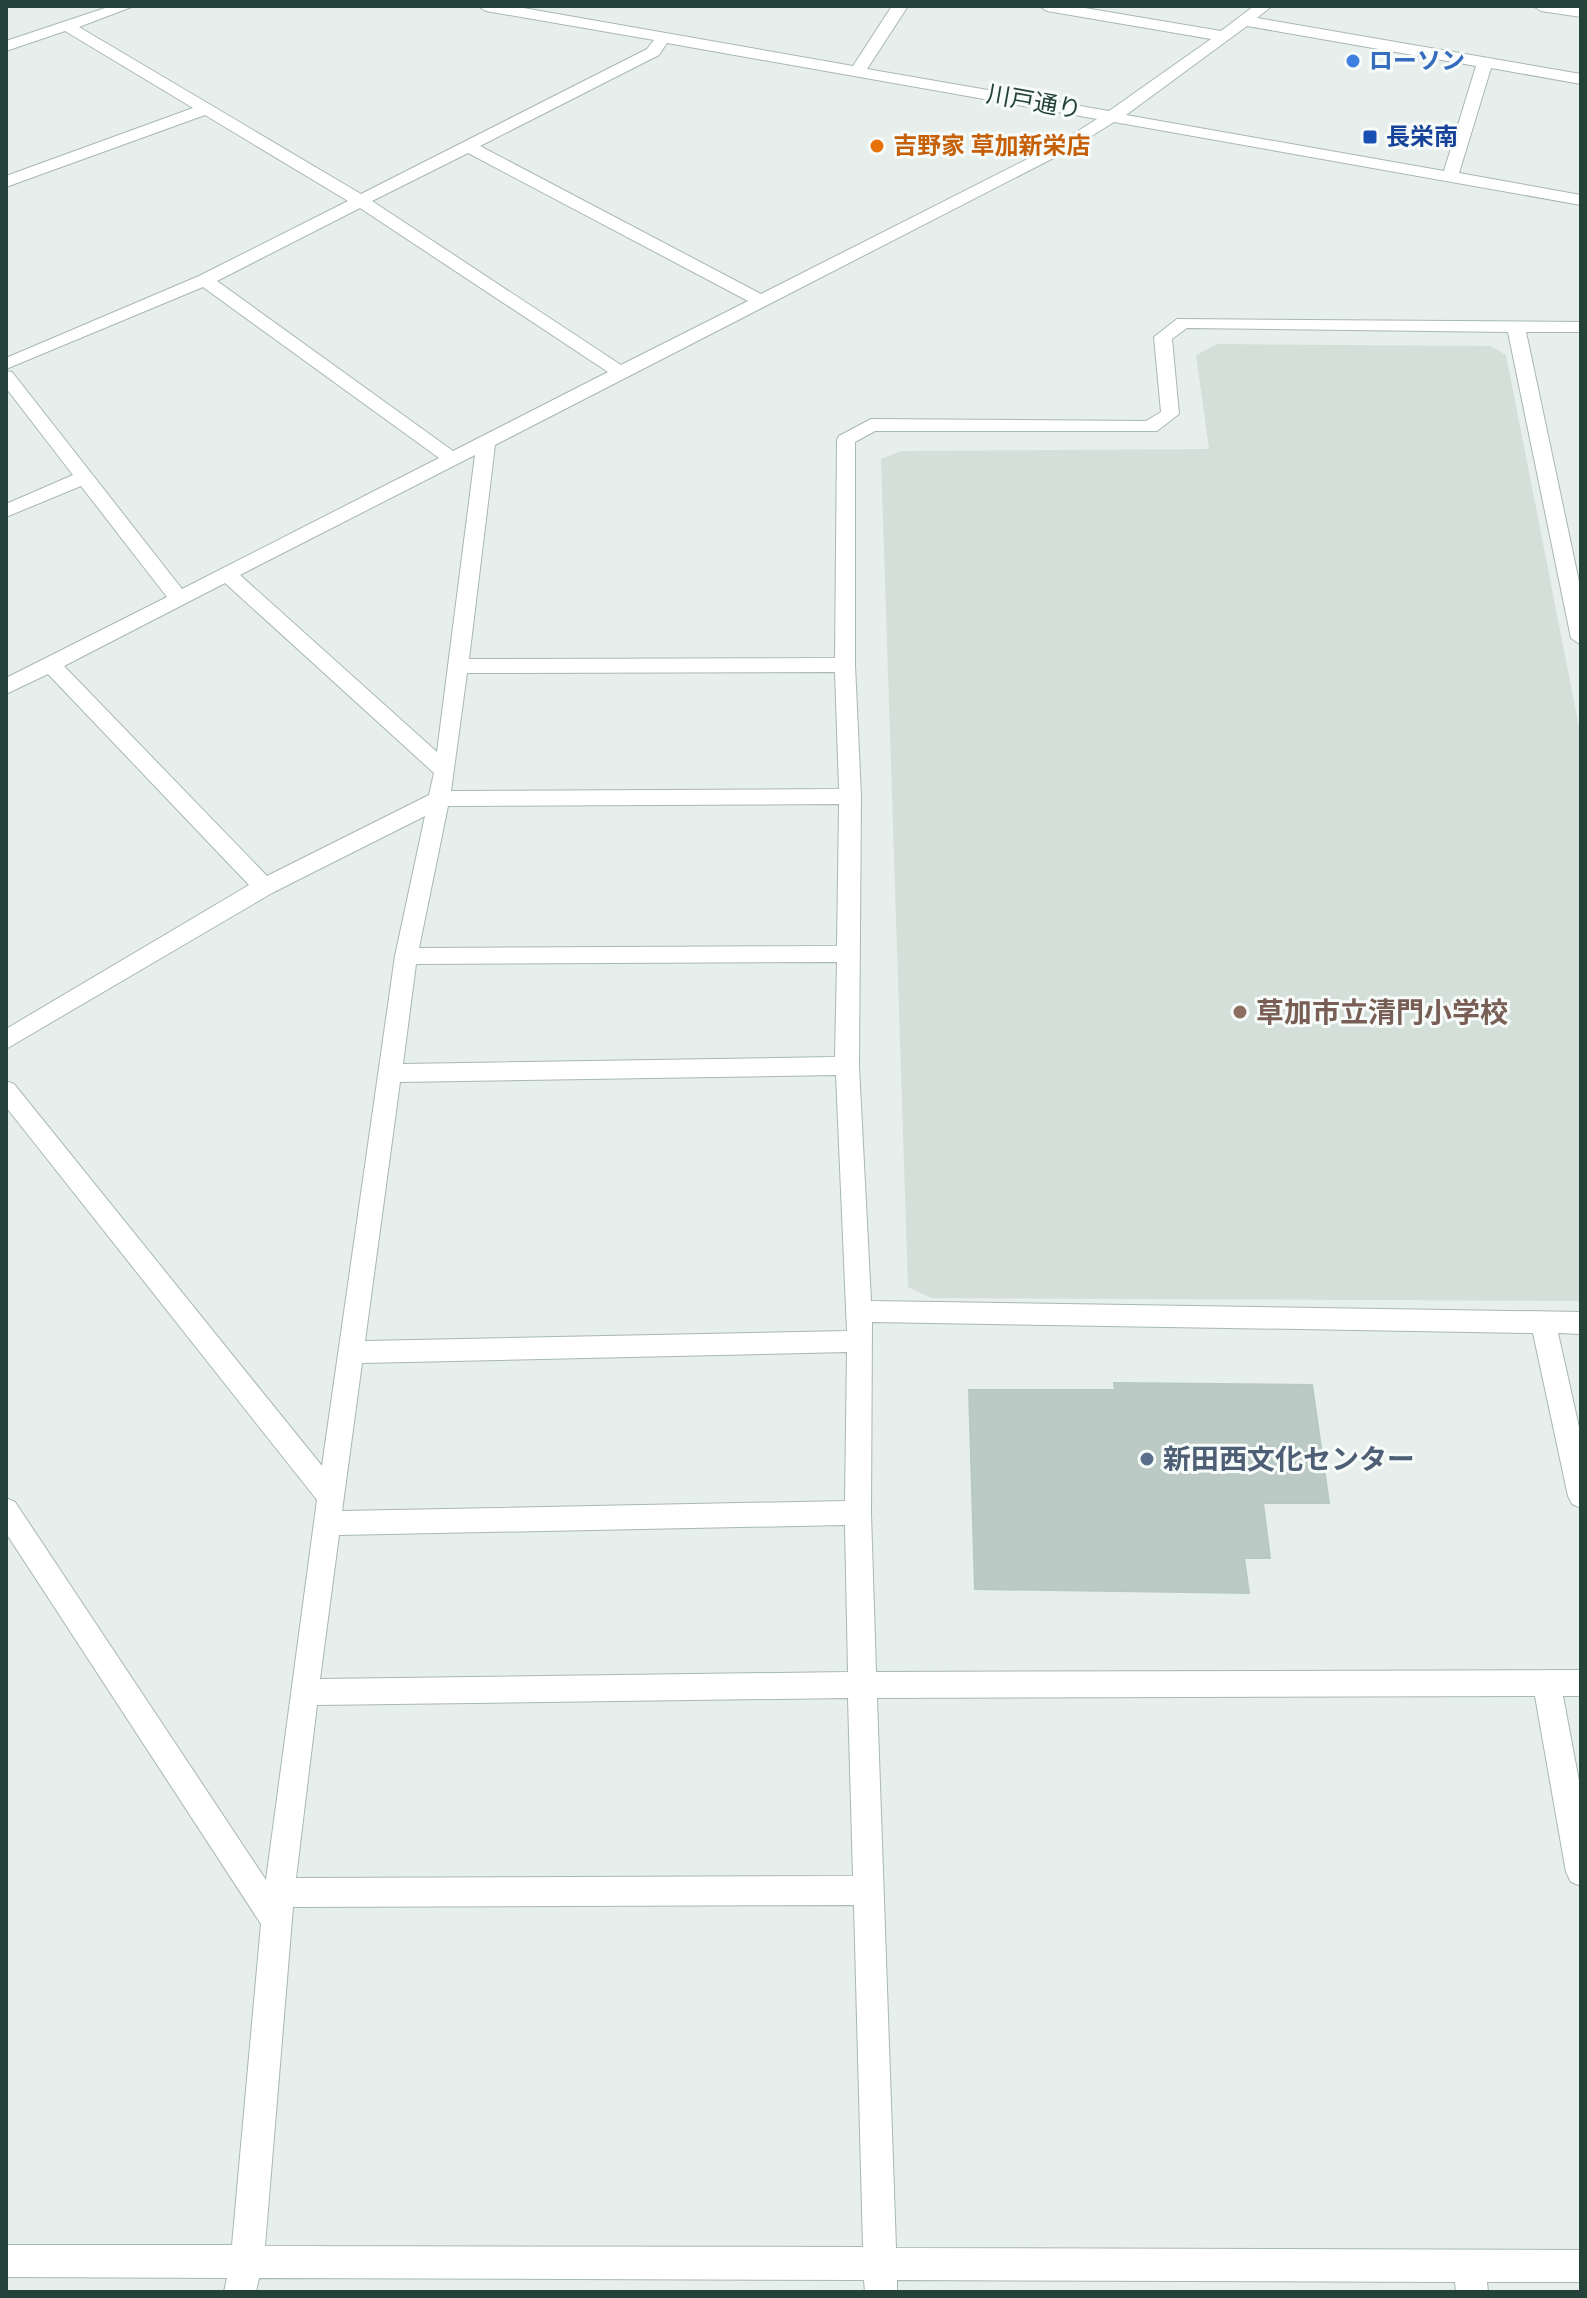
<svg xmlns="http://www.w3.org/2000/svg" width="1587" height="2298" viewBox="0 0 1587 2298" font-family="'Roboto Condensed','Noto Sans JP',sans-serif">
  <rect width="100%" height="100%" fill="#e6efeb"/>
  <path fill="#d4dfda" d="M1217,344l273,2 16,9 75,382v564l-650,-3 -23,-11 -27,-828 20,-8 308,-2 -13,-94z"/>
  <path fill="#bbcac4" stroke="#b8c9c2" stroke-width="2" d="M1114,1383l198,2 17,118h-66l7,55h-26l5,35 -274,-4 -6,-199h146z"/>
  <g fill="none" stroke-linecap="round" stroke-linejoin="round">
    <g stroke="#a8b8b2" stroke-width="2">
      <path id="minor" d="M111,6h23l-55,21 282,167 286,-145 7,-9 -168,-29 -8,-5h34l341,60 39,-60h16l-41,63 242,42 102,-72 -164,-28 -8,-5h34l148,25 33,-25h18l-15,12 324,56v10l-90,-16 -32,105 122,22v10l-467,-83 -43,27 -576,296 -26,214 366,-1 2,-218 2,-4 32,-17 275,2 15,-9 -7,-75 23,-18 404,3v10h-55l55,259v54l-10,-7 -63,-306 -321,-4 -15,11 7,75 -22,17h-282l-20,11v223l6,131 -2,270 12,235 710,11v22l-23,-1 23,103v72l-9,-4 -4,-8 -35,-163 -661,-11 -1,191 5,159 705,-2v26h-18l18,96v94l-10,-4 -5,-10 -31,-176 -658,2 19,550 685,2v32h-94l1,10h-32l-1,-10 -558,-2v12h-32l-1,-12 -605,-2 -3,14h-32l3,-14 -221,-1v-32h226l29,-321 -255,-391v-35l9,4 251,378 51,-380 -311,-393v-26l8,3 308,382 73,-510 30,-140 -153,77 -266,156v-20l243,-144 -201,-211 -42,20v-16l161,-81 -86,-111 -75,31v-13l67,-29 -67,-87v-17l6,1 170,217 257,-131 -236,-171 -197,82v-11l193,-82 149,-75 -143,-86 -199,72v-11l187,-68 -128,-77 -59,20v-10zM1247,26l229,40 -32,105 -318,-56zM667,43l430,76 -38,24 -298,151 -281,-148 179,-91zM468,153l280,148 -127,64 -249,-164zM360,208l248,164 -155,79 -236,-170zM475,455l-38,297 -197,-177zM225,583l209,190 -5,22 -162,81 -203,-210zM835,672l4,117 -388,2 16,-118zM839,804l-2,142 -418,2 29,-142zM837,962l-2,95 -432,7 13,-100zM836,1075l11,256 -482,10 35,-259zM847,1352l-2,149 -503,10 20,-148zM845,1525l3,147 -528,7 19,-144zM848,1698l5,178 -557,2 21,-173zM854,1905l9,342 -598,-1 28,-339z
        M1533,6l48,1v10l-40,-6z"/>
    </g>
    <use href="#minor" fill="#fff" fill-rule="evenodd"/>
  </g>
  <circle fill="#3f7fe0" stroke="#f7fbf9" stroke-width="3" cx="1353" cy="61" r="8"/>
  <rect fill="#1a4fb4" stroke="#f7fbf9" stroke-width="3" x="1362" y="129" width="16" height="16" rx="4"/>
  <circle fill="#e8710a" stroke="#f7fbf9" stroke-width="3" cx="877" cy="146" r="8"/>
  <circle fill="#8d6e63" stroke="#f7fbf9" stroke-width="3" cx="1240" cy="1012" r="8"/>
  <circle fill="#5c6f8a" stroke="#f7fbf9" stroke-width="3" cx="1147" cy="1459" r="8"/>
  <g text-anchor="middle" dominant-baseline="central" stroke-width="6" stroke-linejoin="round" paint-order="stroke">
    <g font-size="24" font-weight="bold" fill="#366cbe" stroke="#f7fbf9" text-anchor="start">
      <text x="1369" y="61">ローソン</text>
    </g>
    <g font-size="24" fill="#24423a" stroke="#f7fbf9">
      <text transform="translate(1034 102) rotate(10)">川戸通り</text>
    </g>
    <g font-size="24" font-weight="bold" fill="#164399" stroke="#f7fbf9" text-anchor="start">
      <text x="1386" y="137">長栄南</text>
    </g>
    <g font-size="24" font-weight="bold" fill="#c56008" stroke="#f7fbf9" text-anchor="start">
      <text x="893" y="146">吉野家 草加新栄店</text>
    </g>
    <g font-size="28" font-weight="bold" fill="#785e54" stroke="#f7fbf9" text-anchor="start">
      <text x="1256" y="1012">草加市立清門小学校</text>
    </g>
    <g font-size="28" font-weight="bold" fill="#4e5e75" stroke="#f7fbf9" text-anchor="start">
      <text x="1163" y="1459">新田西文化センター</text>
    </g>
  </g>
  <rect width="1587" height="2298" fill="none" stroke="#24423a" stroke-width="16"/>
</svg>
